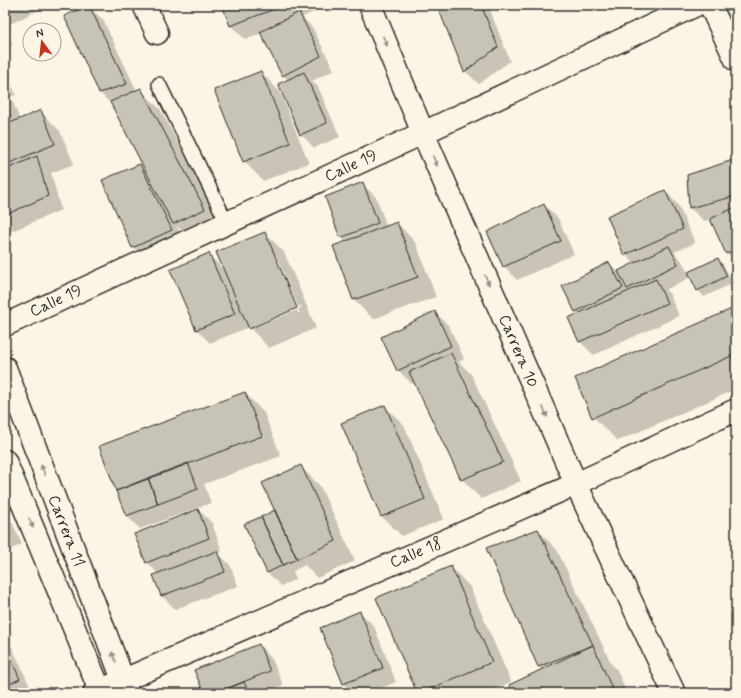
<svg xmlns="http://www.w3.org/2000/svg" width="741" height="698" viewBox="0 0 741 698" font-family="Mynerve,sans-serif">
  <rect width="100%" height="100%" fill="#fcf5e5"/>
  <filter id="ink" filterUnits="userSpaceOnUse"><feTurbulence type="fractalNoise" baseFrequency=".025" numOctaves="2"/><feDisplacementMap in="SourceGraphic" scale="8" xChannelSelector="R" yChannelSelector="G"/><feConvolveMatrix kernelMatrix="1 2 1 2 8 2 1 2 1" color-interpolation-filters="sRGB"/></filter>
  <g filter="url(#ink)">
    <path fill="#0003" fill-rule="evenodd" d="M5,5h44l-43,21 6,18 -7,3z
      M223,5h100l1,3 -22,9 10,10 22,43 -22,11 6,6 22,50 -26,11 -13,-14 -13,-54 -5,-5 -21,-42 -17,6 -14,-13z
      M438,5h50l22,56 -31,23 -14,-13z
      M89,7l14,13 34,71 4,-1 19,19 64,120 -30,14 -18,-18 9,18 -39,18 -13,-14 7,-82 7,7 -34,-66 -14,-14z
      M5,70l11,25 -8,2 5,5 7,18 21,-8 19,19 14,33 -23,9 10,37 -56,24z
      M261,72l19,20 29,71 -46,18 -19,-20z
      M736,160v102l-9,-9 -16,-34 -7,2 -14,-13z
      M362,184l14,13 11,30 10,-4 19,20 20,54 -63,22 -19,-19 -20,-54 12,-4 -5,-5z
      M665,191l13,14 17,38 -21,9 8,9 6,12 30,-14 6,7 9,17 -29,14 -6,-7 -7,-13 -26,13 4,3 10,23 -85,39 -14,-13 -10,-24 9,-4 -3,-3 33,-48 9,9 17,-8 -10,-10z
      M544,205l14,13 16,36 -57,26 -13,-14z
      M265,233l19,19 32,76 -47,20 -20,-21 -39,16 -13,-13 -26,-60 37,-16 17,17zM274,255h2l22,52 3,-1 1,1 -4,2 2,4h-2l-1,-3 -39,16z
      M736,309v80l-118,52 -25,-24z
      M435,312l14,14 15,33 -5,3 12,12 50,107 -40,18 -19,-20 -47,-97 -3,2 -14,-14z
      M245,393l19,20 17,43 -77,28 7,19 -71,26 -13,-13z
      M385,406l19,19 40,94 -42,17 -20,-19 -39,-94z
      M300,466l20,20 35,75 -38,17 -12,-13 -12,6 3,8 -15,7 -14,-14z
      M5,507l17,37 -17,8z
      M198,509l14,14 10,28 -4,2 12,12 8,21 -63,23 -13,-13 -4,-22 -11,-12z
      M538,530l19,20 55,115 5,5 10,23h-113l28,-23 -3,-3 -51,-118z
      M451,567l19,20 41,95 -26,11h-67z
      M360,612l14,14 22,56 -28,11h-15l-9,-9 -23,-56z
      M5,638l5,5 23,50h-28z
      M259,645l13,14 11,26 -20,8h-58z"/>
    <path fill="#c8c3b7" stroke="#2b2b2b" d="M89,5l38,79 -28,9 -35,-77z
      M222,5h63l-55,21z
      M437,5h44l17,42 -34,25z
      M299,12l22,44 -39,20 -22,-44z
      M261,71l29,72 -47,19 -29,-72z
      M304,72l23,51 -27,12 -22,-51z
      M141,88l64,121 -32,15 -63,-122z
      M5,102l6,16 -6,3z
      M41,110l14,34 -50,21v-40z
      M37,156l11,40 -43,19v-45z
      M736,159v37l-47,12 -2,-33z
      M140,164l32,66 -40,18 -30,-68z
      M363,182l15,41 -38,15 -15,-41z
      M665,190l18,39 -59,26 -17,-39z
      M544,204l17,37 -58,26 -16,-35z
      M736,207v42l-10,5 -16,-35z
      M397,222l21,55 -65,23 -20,-54z
      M265,232l32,76 -48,21 -33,-77z
      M669,246l9,18 -51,25 -9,-18z
      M209,253l26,61 -39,16 -26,-60z
      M718,258l9,18 -30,15 -9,-19z
      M609,262l14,26 -48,24 -13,-26z
      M656,279l11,24 -88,39 -11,-24z
      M736,307v47l-144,64 -17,-40z
      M435,311l16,35 -54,25 -16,-34z
      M451,353l52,109 -42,18 -52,-108z
      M245,392l17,44 -146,55 -17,-45z
      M385,405l40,94 -44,18 -40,-94z
      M188,463l10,26 -40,15 -10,-26z
      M301,465l35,76 -39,18 -35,-76z
      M148,478l10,26 -32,12 -10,-25z
      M198,509l11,29 -63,25 -12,-29z
      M275,510l22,49 -14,6 -22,-48z
      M261,517l22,48 -16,8 -23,-49z
      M538,529l55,116 -55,22 -52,-119z
      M217,551l8,21 -64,24 -8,-21z
      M451,566l41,96 -71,31h-4l-41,-95z
      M360,611l23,57 -40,16 -23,-56z
      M259,644l11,27 -54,22h-12l-10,-23z
      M593,645l21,48h-101l-4,-8z
      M5,646l15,33 -15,7z
      M736,654v14l-6,-11z
      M244,682l5,11h-33z"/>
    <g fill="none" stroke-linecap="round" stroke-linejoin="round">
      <g stroke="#2b2b2b" stroke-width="16">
        <path id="lane" d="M159,84l68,139"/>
      </g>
      <g stroke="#2b2b2b" stroke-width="25">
        <path id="street" d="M144,5l13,28
          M370,5l53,128 153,351 98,209
          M710,5l26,55
          M5,325l418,-192 273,-128
          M5,368l123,325
          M5,461l96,232
          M94,693l482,-209 160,-74"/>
      </g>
      <use href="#lane" stroke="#fcf5e5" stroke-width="13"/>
      <use href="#street" stroke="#fcf5e5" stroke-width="22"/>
    </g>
    <defs><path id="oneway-solid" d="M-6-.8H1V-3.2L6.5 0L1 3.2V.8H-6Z"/></defs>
    <g fill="#949088">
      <use href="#oneway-solid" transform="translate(385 41) rotate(67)"/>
      <use href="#oneway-solid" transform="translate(435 161) rotate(67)"/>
      <use href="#oneway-solid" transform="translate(487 280) rotate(67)"/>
      <use href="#oneway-solid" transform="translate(545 412) rotate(67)"/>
      <use href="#oneway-solid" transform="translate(43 470) rotate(-111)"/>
      <use href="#oneway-solid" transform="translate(31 523) rotate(67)"/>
      <use href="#oneway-solid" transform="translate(114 657) rotate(-111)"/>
    </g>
  </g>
  <g text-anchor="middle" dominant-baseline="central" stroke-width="3" stroke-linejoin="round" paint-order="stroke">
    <g font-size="16" fill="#2b2b2b" stroke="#fcf5e5">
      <text transform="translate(351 166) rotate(-25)">Calle 19</text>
      <text transform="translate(56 301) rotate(-25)">Calle 19</text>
      <text transform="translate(518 351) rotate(67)">Carrera 10</text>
      <text transform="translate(66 531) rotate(69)">Carrera 11</text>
      <text transform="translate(416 553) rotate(-23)">Calle 18</text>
    </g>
  </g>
  <rect width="741" height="698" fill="none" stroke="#fcf5e5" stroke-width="20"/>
  <rect x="10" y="10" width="721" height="678" fill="none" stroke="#2b2b2b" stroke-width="1.5" filter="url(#ink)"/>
  <g transform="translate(42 42) rotate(345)"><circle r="19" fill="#fcf5e5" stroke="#a8a49b"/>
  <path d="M0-3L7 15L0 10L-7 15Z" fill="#c8321e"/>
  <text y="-6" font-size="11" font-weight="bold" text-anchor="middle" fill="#2b2b2b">N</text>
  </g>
</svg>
